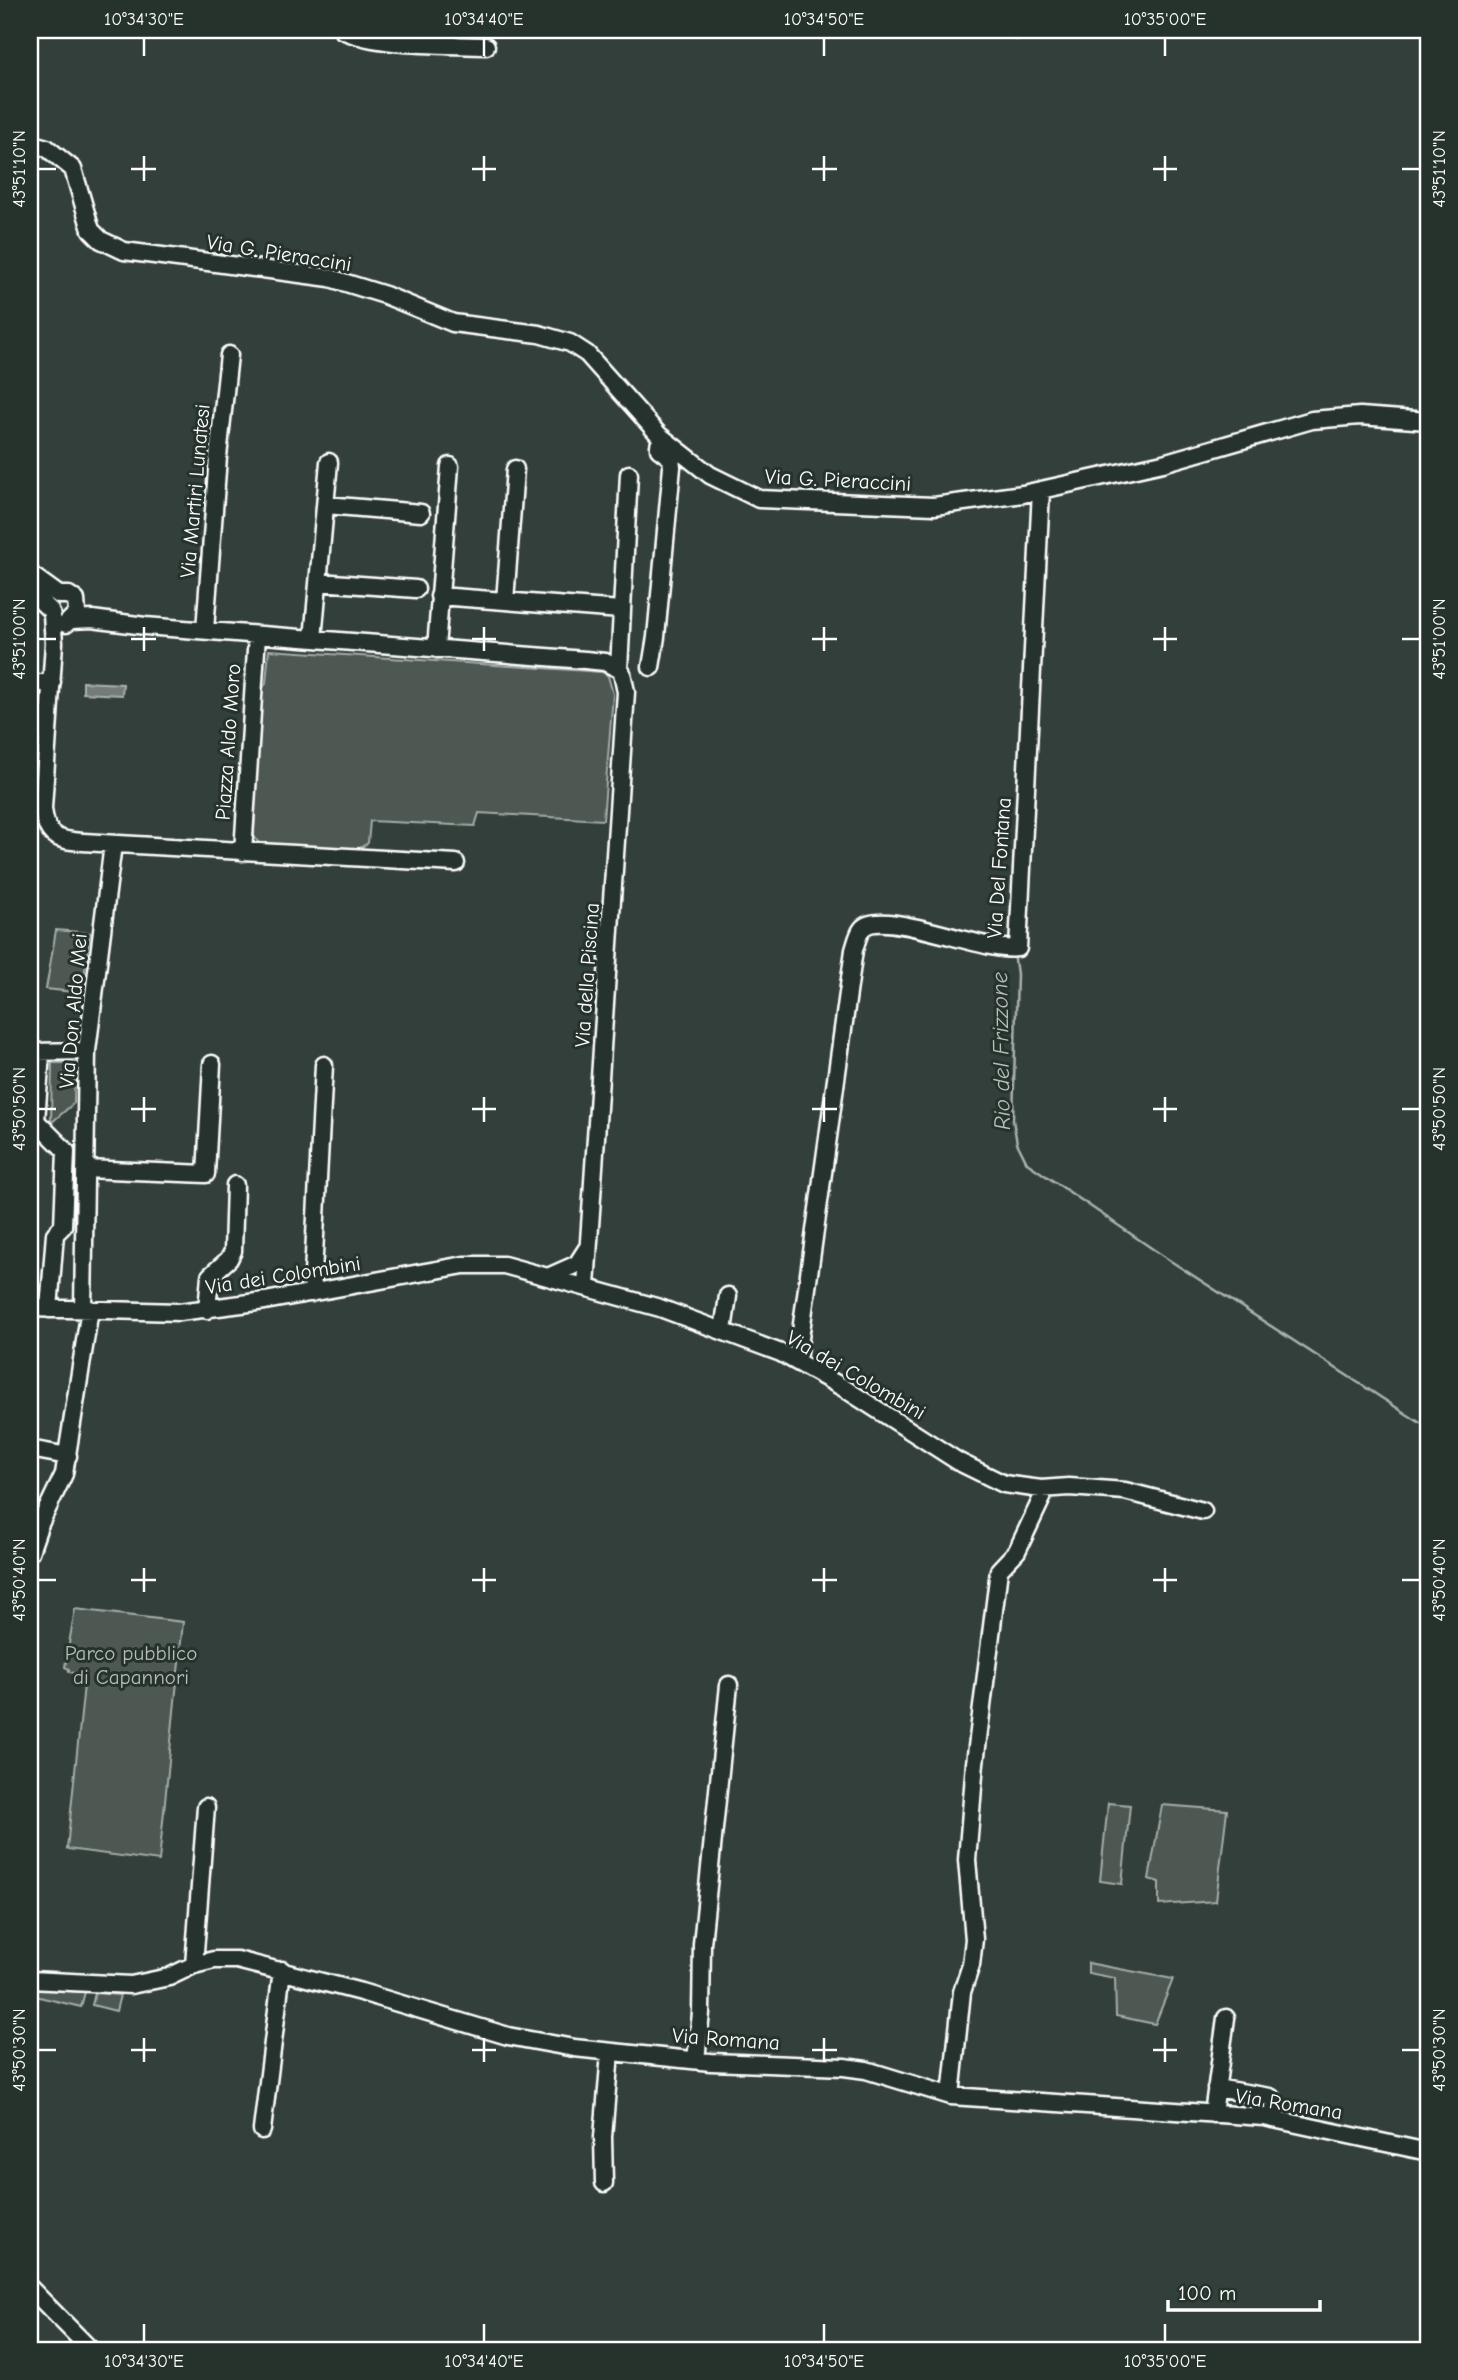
<svg xmlns="http://www.w3.org/2000/svg" width="1458" height="2380" viewBox="0 0 1458 2380" font-family="'Comic Neue',sans-serif">
  <rect width="100%" height="100%" fill="#333f3a"/>
  <filter id="ink" filterUnits="userSpaceOnUse"><feTurbulence type="fractalNoise" baseFrequency=".0143" numOctaves="2"/><feDisplacementMap in="SourceGraphic" scale="14" xChannelSelector="R" yChannelSelector="G"/><feConvolveMatrix kernelMatrix="1 2 1 2 8 2 1 2 1" color-interpolation-filters="sRGB"/></filter>
  <g filter="url(#ink)">
    <path fill="#4d5853" stroke="#a6aca9" stroke-width="2" d="M269,650l333,22 6,4 5,18 -10,126 -124,-7 -4,13 -105,-5 -2,22 -12,7 -94,-6 -5,-3 -3,-5 5,-142 7,-11z
      M56,930l34,3 -8,60 -36,-4z
      M52,1063h23l-1,40 -23,20z
      M75,1609l108,13 -24,239 -92,-12 18,-174 -16,-3v-3l-4,-2z
      M1108,1803l22,2 -8,79 -22,-3z
      M1162,1805l65,5 -11,91 -57,4v-23l-10,-3z
      M1088,1963l85,16 -18,45 -39,-8 -1,-38 -27,-5z
      M36,1989l49,3 -4,15 -46,-11z
      M95,1993l25,2 -4,16 -24,-6z"/>
    <path fill="#737b78" stroke="#abb0ae" stroke-width="2" d="M83,682l40,2 -1,11 -39,-2z"/>
    <g fill="none" stroke-linecap="round" stroke-linejoin="round">
      <path stroke="#abb0ae" stroke-width="2.5" d="M1014,953l3,21 -4,146 4,23 10,20 139,95 262,170"/>
      <g stroke="#fff" stroke-width="21">
        <path id="minor" d="M342,30c38,17 102,14 144,16
          M1016,30h5
          M30,143l17,5 26,21 18,61 10,10 23,11 206,27 55,17 68,28 86,11 31,9 17,11 72,81 51,40 49,24 175,7 89,-12 140,-31 149,-43 48,-4 68,5
          M326,505l95,8
          M30,574l29,21h10l7,5 1,13 -11,11
          M319,582l97,7
          M30,591l20,19
          M439,596l182,14
          M505,601l10,-132
          M52,615l2,28 -11,165c3,29 13,32 40,34l373,21
          M72,620l20,-1 53,7 440,34 20,2 14,7
          M205,630l13,-173 11,-102
          M313,639l16,-177
          M436,649l14,-183
          M651,667l5,-30 16,-170 -1,-9 -12,-9v-4l5,-6
          M619,669l10,-195
          M30,684l22,-2
          M243,852l14,-217
          M30,1052l57,-1
          M41,1053l-5,68 30,30 -3,75 -8,8 -6,75
          M85,1169l121,5 6,-110
          M550,1276l27,-12 11,-17
          M586,1286l40,-594 -4,-19 -3,-4
          M312,1293l12,-228
          M30,1308l149,4 86,-11 199,-36h40l156,43 121,45 61,34 117,75 45,22 37,5 28,-2 56,4 78,20
          M83,1309l4,-258 26,-207
          M207,1310l3,-34 19,-17 4,-8 2,-66
          M723,1331l5,-35
          M797,1360l57,-410c2,-6 4,-16 8,-21 18,-23 125,25 156,19l23,-458
          M30,1449l38,7
          M30,1552l9,-26 25,-52 26,-165
          M194,1965l12,-158
          M30,1980l101,5 38,-8 25,-12 20,-5h23l124,32 147,44 66,12 137,14 133,5 22,3 85,26 313,21 164,35
          M696,2060l5,-47 1,-69 27,-259
          M1216,2088l54,9 4,3 -2,19
          M951,2096l11,-104 9,-27 3,-26 -7,-79 8,-97 24,-193 18,-19 25,-53 -1,-9
          M1213,2114l13,-96
          M262,2130l20,-160
          M604,2183l-1,-46 7,-84
          M30,2288l61,62"/>
      </g>
      <use href="#minor" stroke="#26332d" stroke-width="16"/>
    </g>
  </g>
  <path fill="none" stroke="#fff" stroke-width="2.5" d="M144,38v18M484,38v18M824,38v18M1165,38v18M144,156v25M484,156v25M824,156v25M1165,156v25M38,169h18M131,169h25M472,169h24M812,169h25M1153,169h24M1402,169h18M144,627v24M484,627v24M824,627v24M1165,627v24M38,639h18M131,639h25M472,639h24M812,639h25M1153,639h24M1402,639h18M144,1097v25M484,1097v25M824,1097v25M1165,1097v25M38,1109h18M131,1109h25M472,1109h24M812,1109h25M1153,1109h24M1402,1109h18M144,1568v24M484,1568v24M824,1568v24M1165,1568v24M38,1580h18M131,1580h25M472,1580h24M812,1580h25M1153,1580h24M1402,1580h18M144,2038v24M484,2038v24M824,2038v24M1165,2038v24M38,2050h18M131,2050h25M472,2050h24M812,2050h25M1153,2050h24M1402,2050h18M144,2324v18M484,2324v18M824,2324v18M1165,2324v18"/>
  <g text-anchor="middle" dominant-baseline="central" stroke-width="6" stroke-linejoin="round" paint-order="stroke">
    <g font-size="21" fill="#fff" stroke="#26332d">
      <text transform="translate(279 253) rotate(9)">Via G. Pieraccini</text>
      <text transform="translate(838 480) rotate(3)">Via G. Pieraccini</text>
      <text transform="translate(195 491) rotate(-85)">Via Martiri Lunatesi</text>
      <text transform="translate(228 742) rotate(-86)">Piazza Aldo Moro</text>
      <text transform="translate(999 868) rotate(-86)">Via Del Fontana</text>
      <text transform="translate(587 975) rotate(-86)">Via della Piscina</text>
      <text transform="translate(73 1011) rotate(-85)">Via Don Aldo Mei</text>
      <text transform="translate(283 1275) rotate(-9)">Via dei Colombini</text>
      <text transform="translate(856 1375) rotate(30)">Via dei Colombini</text>
      <text transform="translate(726 2039) rotate(4)">Via Romana</text>
      <text transform="translate(1289 2104) rotate(9)">Via Romana</text>
    </g>
    <g font-size="21" fill="#b8bcba" stroke="#26332d">
      <text x="131" y="1653">Parco pubblico<tspan x="131" dy="24">di Capannori</tspan></text>
    </g>
    <g font-size="23" font-style="italic" fill="#b9bdbc" stroke="#26332d">
      <text transform="translate(1001 1051) rotate(-91)">Rio del Frizzone</text>
    </g>
  </g>
  <rect width="1458" height="2380" fill="none" stroke="#26332d" stroke-width="77"/>
  <path d="M1168 2300v10h152v-10" fill="none" stroke="#ffffff" stroke-width="3.5"/>
  <text x="1178" y="2300" font-size="21" fill="#ffffff" stroke="#26332d" stroke-width="5" paint-order="stroke">100 m</text>
  <rect x="38" y="38" width="1382" height="2304" fill="none" stroke="#fff" stroke-width="2.5"/>
  <g font-size="18" text-anchor="middle" fill="#fff">
    <text x="144" y="25">10°34'30"E</text>
    <text x="484" y="25">10°34'40"E</text>
    <text x="824" y="25">10°34'50"E</text>
    <text x="1165" y="25">10°35'00"E</text>
    <text transform="translate(19 169) rotate(-90)" y="6">43°51'10"N</text>
    <text transform="translate(1439 169) rotate(-90)" y="6">43°51'10"N</text>
    <text transform="translate(19 639) rotate(-90)" y="6">43°51'00"N</text>
    <text transform="translate(1439 639) rotate(-90)" y="6">43°51'00"N</text>
    <text transform="translate(19 1109) rotate(-90)" y="6">43°50'50"N</text>
    <text transform="translate(1439 1109) rotate(-90)" y="6">43°50'50"N</text>
    <text transform="translate(19 1580) rotate(-90)" y="6">43°50'40"N</text>
    <text transform="translate(1439 1580) rotate(-90)" y="6">43°50'40"N</text>
    <text transform="translate(19 2050) rotate(-90)" y="6">43°50'30"N</text>
    <text transform="translate(1439 2050) rotate(-90)" y="6">43°50'30"N</text>
    <text x="144" y="2367">10°34'30"E</text>
    <text x="484" y="2367">10°34'40"E</text>
    <text x="824" y="2367">10°34'50"E</text>
    <text x="1165" y="2367">10°35'00"E</text>
  </g>
</svg>
